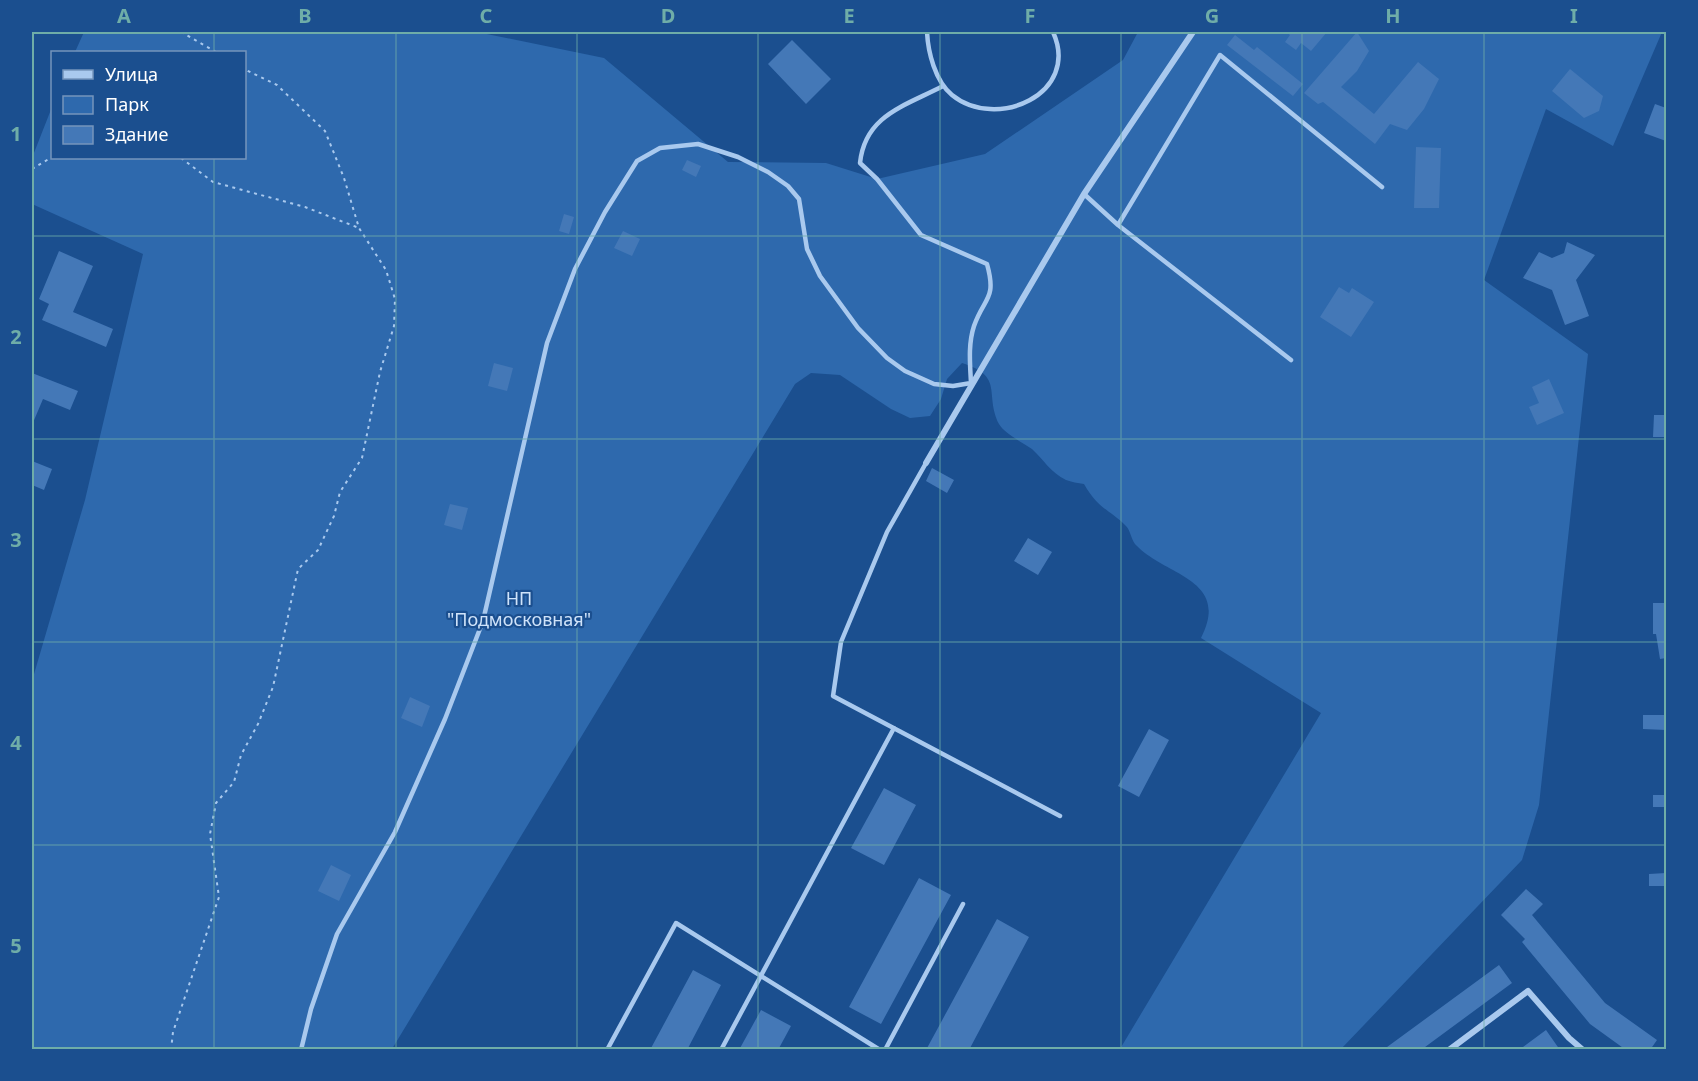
<svg xmlns="http://www.w3.org/2000/svg" width="1698" height="1081" viewBox="0 0 1698 1081" font-family="'Noto Sans',sans-serif">
  <rect width="100%" height="100%" fill="#1b4f8f"/>
  <path fill="#2e69ad" d="M84,32h393l127,26 124,104 98,1 51,16 108,-25 138,-94 15,-28h524l-49,114 -67,-37 -62,171 104,74 -49,451 -17,55 -181,189h-221l201,-336 -120,-75c30,-59 -35,-62 -64,-92 -6,-5 -6,-15 -11,-20 -18,-18 -27,-16 -42,-42 -6,-1 -13,-2 -18,-4 -15,-7 -23,-21 -34,-31 -10,-7 -27,-15 -33,-25 -15,-31 6,-47 -37,-61l-15,16 -6,20 -11,17 -20,2 -19,-9 -51,-34 -29,-2 -16,11 -403,665h-360v-368l53,-181 58,-246 -111,-50v-46l20,-51v51h192v-106h-169z"/>
  <path fill="#4478b7" d="M1286,32h41l-16,19 -10,-8 -5,7 -11,-8 5,-7z
    M1357,32l12,19 -12,20 -16,16 33,27 44,-52 21,17 -15,30 -17,21 -17,-6 -15,20 -52,-42 -5,2 -14,-11z
    M1235,35l19,15 3,-3 46,37 -10,12 -66,-51z
    M792,40l39,39 -25,25 -38,-40z
    M1570,69l33,27 -4,15 -15,7 -32,-27z
    M1655,104l11,4v33l-22,-8z
    M1416,147l25,1 -2,60h-25z
    M687,160l14,6 -5,11 -14,-7z
    M564,214l10,3 -5,17 -10,-3z
    M623,231l17,8 -8,17 -18,-8z
    M1567,242l28,13 -19,25 13,36 -24,9 -13,-35 -29,-12 16,-26 13,6 12,-5z
    M59,251l34,15 -20,46 40,17 -7,18 -64,-27 7,-16 -10,-5z
    M1339,287l10,6 3,-5 22,14 -23,35 -31,-20z
    M494,363l19,5 -6,23 -19,-5z
    M32,373l46,18 -8,19 -27,-11 -11,26z
    M1549,379l15,34 -27,12 -8,-18 10,-4 -7,-16z
    M1654,415h12v22h-13z
    M32,461l20,8 -8,21 -12,-5z
    M932,468l22,12 -7,13 -21,-12z
    M450,504l18,4 -6,22 -18,-5z
    M1028,538l24,14 -14,23 -24,-14z
    M1653,603h13v55l-6,1 -4,-25h-3z
    M410,697l20,9 -8,21 -21,-9z
    M1643,715h23v15l-23,-1z
    M1149,729l20,11 -30,57 -21,-11z
    M884,788l32,17 -32,60 -33,-17z
    M1653,795h13v12h-13z
    M331,865l20,10 -12,26 -21,-10z
    M1666,873v13h-17v-12z
    M919,878l32,17 -70,129 -32,-17z
    M1526,889l17,15 -11,11 73,88 52,37 -7,10h-24l-36,-26 -68,-82 3,-3 -24,-24z
    M997,919l32,18 -60,113h-43z
    M1499,965l13,18 -91,67h-38z
    M693,970l28,15 -34,65h-37z
    M761,1010l30,16 -13,24h-39z
    M1546,1030l14,20h-41z"/>
  <g fill="none" stroke-linecap="round" stroke-linejoin="round">
    <path stroke="#a9c9ee" stroke-width="2" stroke-dasharray="3 4.5" stroke-linecap="butt" d="M181,32l35,20
      M181,158l32,24 92,25 54,21
      M32,169l20,-12
      M171,1050l2,-18 46,-135 -9,-63 6,-31 18,-21 7,-27 17,-31 15,-37 25,-118 20,-19 16,-34 6,-24 22,-34 18,-86 14,-46 1,-27 -9,-29 -27,-42 -15,-50 -19,-47 -48,-46 -33,-16"/>
    <path stroke="#a9c9ee" stroke-width="4.5" d="M927,32c1,20 8,49 25,63 44,36 129,-1 101,-63
      M1084,194l34,31 173,135
      M1118,225l102,-170 162,132
      M926,463l-39,69 -46,110 -8,54 227,120
      M301,1050l10,-41 26,-75 58,-102 50,-113 38,-98 64,-278 28,-74 30,-57 32,-51 23,-13 38,-4 40,13 30,15 20,14 11,13 8,50 13,27 38,52 29,30 18,13 29,13 19,2 18,-3c-1,-19 -3,-39 3,-57 10,-29 23,-26 13,-62l-66,-29 -44,-56 -17,-16c5,-48 45,-57 83,-77
      M607,1050l69,-127 204,127
      M721,1050l173,-322
      M885,1050l78,-146"/>
    <path stroke="#a9c9ee" stroke-width="6" d="M926,463l158,-269 109,-162
      M1449,1050l79,-59 41,47 14,12"/>
  </g>
  <path fill="none" stroke="#6fada8" stroke-width="1.5" stroke-opacity="0.55" d="M214,32v20M396,32v1018M577,32v1018M758,32v1018M940,32v1018M1121,32v1018M1302,32v1018M1484,32v1018M214,158v892M32,236h1634M32,439h1634M32,642h1634M32,845h1634"/>
  <g text-anchor="middle" dominant-baseline="central" stroke-width="4.5" stroke-linejoin="round" paint-order="stroke">
    <g font-size="18" fill="#cfe3fa" stroke="#1b4f8f">
      <text x="519" y="598">НП<tspan x="519" dy="21">"Подмосковная"</tspan></text>
    </g>
  </g>
  <rect width="1698" height="1081" fill="none" stroke="#1b4f8f" stroke-width="66"/>
  <rect x="51" y="51" width="195" height="108" fill="#1b4f8f" stroke="#7695bc" stroke-width="1.5"/>
  <rect x="63" y="70" width="30" height="9" fill="#a9c9ee" stroke="#7695bc" stroke-width="1.5"/>
  <text x="105" y="81" font-size="18" fill="#ffffff">Улица</text>
  <rect x="63" y="96" width="30" height="18" fill="#2e69ad" stroke="#7695bc" stroke-width="1.5"/>
  <text x="105" y="111" font-size="18" fill="#ffffff">Парк</text>
  <rect x="63" y="126" width="30" height="18" fill="#4478b7" stroke="#7695bc" stroke-width="1.5"/>
  <text x="105" y="141" font-size="18" fill="#ffffff">Здание</text>
  <rect x="33" y="33" width="1632" height="1015" fill="none" stroke="#6fada8" stroke-width="2"/>
  <g font-size="20" text-anchor="middle" font-weight="bold" fill="#6fada8">
    <text x="124" y="23">A</text>
    <text x="305" y="23">B</text>
    <text x="486" y="23">C</text>
    <text x="668" y="23">D</text>
    <text x="849" y="23">E</text>
    <text x="1030" y="23">F</text>
    <text x="1212" y="23">G</text>
    <text x="1393" y="23">H</text>
    <text x="1574" y="23">I</text>
    <text x="16" y="141">1</text>
    <text x="16" y="344">2</text>
    <text x="16" y="547">3</text>
    <text x="16" y="750">4</text>
    <text x="16" y="953">5</text>
  </g>
</svg>
